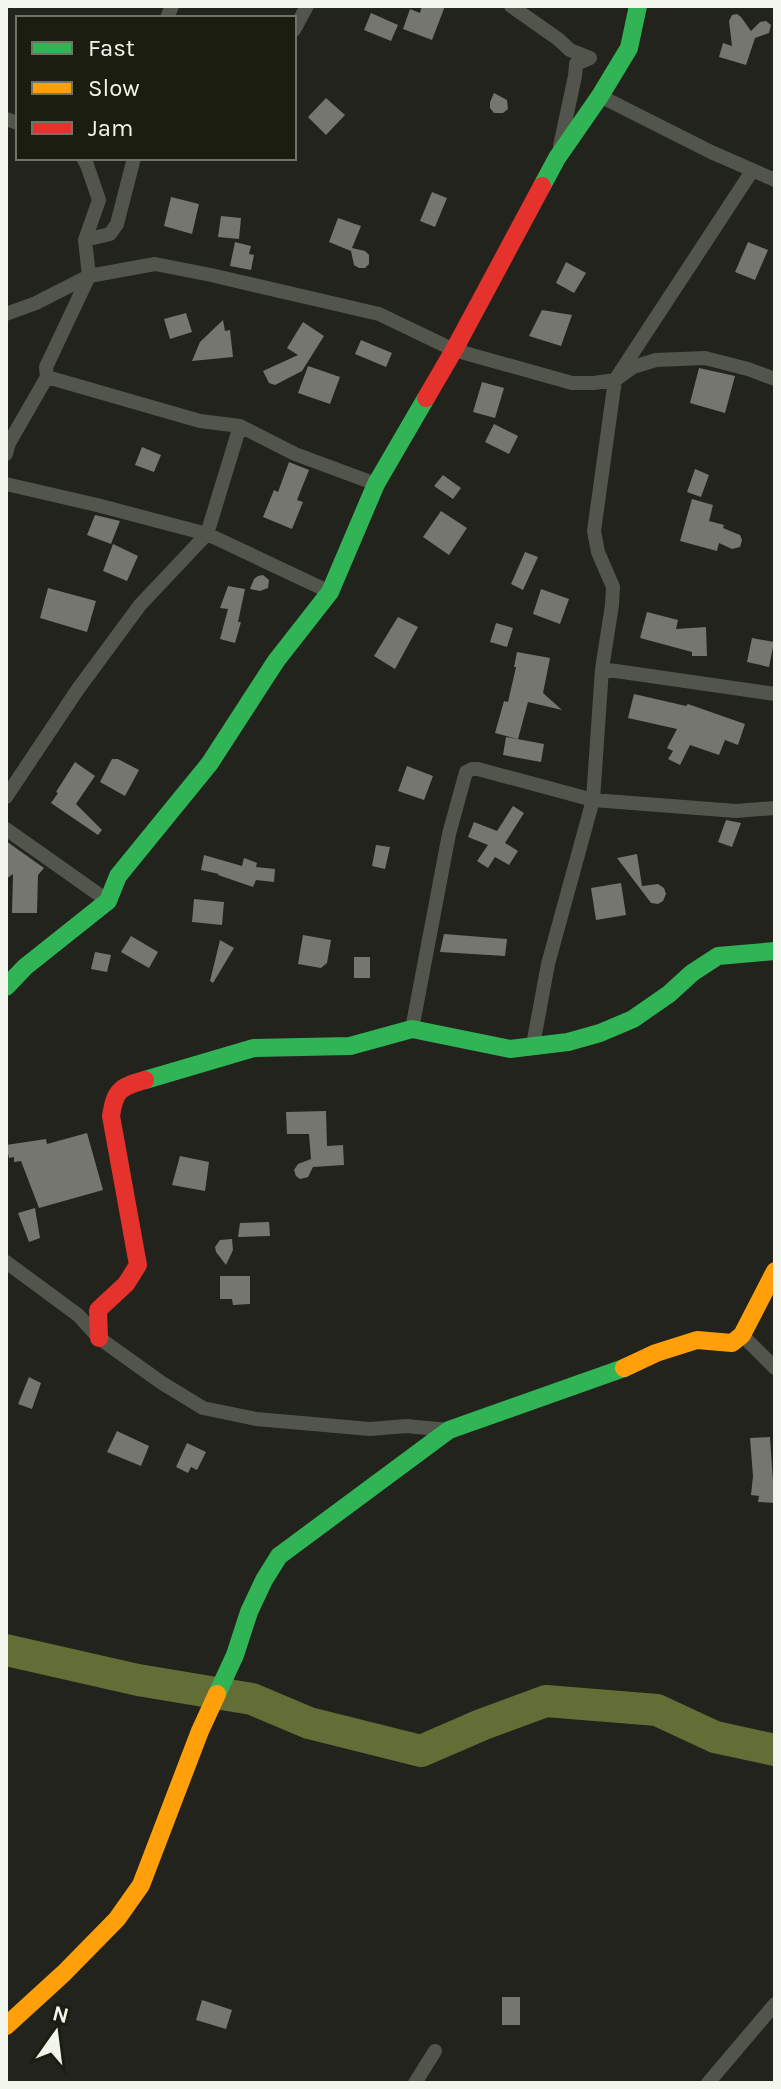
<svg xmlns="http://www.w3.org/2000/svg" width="781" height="2089" viewBox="0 0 781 2089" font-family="Karla,sans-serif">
  <rect width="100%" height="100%" fill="#22231c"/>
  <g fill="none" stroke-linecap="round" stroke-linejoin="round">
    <path stroke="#626e35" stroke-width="32" d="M6,1650l132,30 114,19 57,24 112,28 60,-26 65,-24 111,9 58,27 60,13"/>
  </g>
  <path fill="#74766f" d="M422,6h23l-13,34 -29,-11 7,-20 10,4z
    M371,13l27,12 -7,16 -27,-11z
    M737,14l4,3 10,14 9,-9 6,-1 5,4 -2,8 -14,5 -9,27 -27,-8 4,-14 9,3 -3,-25 3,-6z
    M494,93l13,7 1,9 -5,4h-9l-4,-5v-6z
    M326,98l19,17 -19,20 -18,-18z
    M432,192l15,6 -12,29 -15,-6z
    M171,197l28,7 -7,30 -28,-8z
    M221,216l20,2 -2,21 -21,-2z
    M338,218l23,8 -9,22 13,3 4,4v9l-4,4h-6l-5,-3 -3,-14 -22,-9z
    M235,242l16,4 -2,8 5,1 -3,15 -21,-4z
    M748,242l20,8 -13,30 -20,-8z
    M566,262l20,11 -12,20 -18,-10z
    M542,310l30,5 -11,31 -32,-10z
    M186,313l6,19 -22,7 -6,-20z
    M223,320l2,11 5,-1 3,27 -41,4 8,-19z
    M303,322l21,14 -22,35 -27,14 -6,-2 -6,-12 35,-16 -11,-7z
    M361,340l31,13 -6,14 -31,-13z
    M308,366l32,11 -10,27 -32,-11z
    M699,368l36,8 -10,37 -35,-10z
    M482,382l22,6 -9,30 -22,-6z
    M494,424l24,12 -9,18 -24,-12z
    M142,447l19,8 -7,17 -19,-7z
    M289,462l20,8 -12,30 6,2 -11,27 -29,-12 11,-27 4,2z
    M695,469l14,6 -8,22 -14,-5z
    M443,475l18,13 -8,11 -19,-13z
    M692,499l21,6 -4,16 15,4 -1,3 17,7 2,5 -2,7 -8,2 -13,-6 -2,8 -37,-10z
    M441,511l26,17 -18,27 -26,-18z
    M95,515l25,6 -9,23 -24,-9z
    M113,544l25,12 -11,25 -24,-10z
    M525,552l13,5 -15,33 -12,-6z
    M263,575l6,5 -1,8 -8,3 -10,-2 4,-10 4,-3z
    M228,586l17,3 -7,33h3l-6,21 -15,-4 8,-30 -8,-1z
    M48,588l48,13 -9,31 -47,-14z
    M541,589l28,10 -9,25 -27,-10z
    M647,612l31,8 -2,9 30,-2 1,29h-15v-4l-52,-14z
    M398,617l20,10 -23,42 -21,-13z
    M496,623l17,5 -6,19 -17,-5z
    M752,638l22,4 -5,25 -22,-5z
    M517,652l33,6 -7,35 19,17 -34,-8 -10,37 -23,-6 9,-32 4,1 8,-35h-2z
    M634,694l52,12 2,-2 57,20 -7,21 -13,-5 -6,15 -29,-10 -10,20 -12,-6 5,-8 -6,-3 10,-19 -49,-11z
    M506,737l38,7 -3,18 -38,-7z
    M112,759h6l21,11 -14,26 -25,-14z
    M75,762l20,14 -19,28 26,26 -4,5 -47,-32 7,-10 -2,-1z
    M407,766l26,10 -9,24 -26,-9z
    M513,806l11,7 -19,30 13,8 -9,14 -14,-8 -7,11 -11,-7 11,-16 -20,-8 6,-15 23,9z
    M726,820l15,3 -9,24 -14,-5z
    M6,841l38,27 -6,7 -1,38h-25l1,-39 -7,5z
    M376,845l14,2 -5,22 -13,-3z
    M637,854l5,32 16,-2 6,4 2,6 -3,7 -5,3 -7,-1 -34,-45z
    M204,855l38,11 2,-8 13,5 -1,4 19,2 -1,13 -18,-2 -3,7 -35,-12 1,-1 -18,-4z
    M621,883l5,32 -30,5 -5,-32z
    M194,899l30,3 -2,23 -30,-3z
    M444,934l63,5 -2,17 -65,-4z
    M303,935l28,5 -4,23 -6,5 -23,-4z
    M131,936l27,16 -9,16 -28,-16z
    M220,940l14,8 -21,35 -3,-2z
    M95,952l16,3 -4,17 -16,-3z
    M354,957h16v21h-16z
    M326,1111l1,35 16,-1 1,20 -31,2 -5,10 -8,2 -4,-3 -2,-6 4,-6 13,-5 -2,-25h-22l-1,-22z
    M87,1133l16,57 -64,18 -18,-47 -7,1v-5l-5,1 -3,-13 40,-6 1,5z
    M180,1156l29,6 -4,29 -33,-6z
    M35,1208l5,30 -11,4 -11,-29z
    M269,1222l1,14 -32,1 2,-14z
    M232,1239l1,11 -7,15 -10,-13 -1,-5 5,-7z
    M220,1276h30v28l-17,1 -1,-6h-12z
    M29,1377l12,6 -9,26 -14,-5z
    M117,1431l32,15 -8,20 -34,-14z
    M770,1437l3,45h2v21l-17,-1 1,-6 -8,-1 2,-19 -3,-38z
    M187,1443l19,9 -9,18 -6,-3 -3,6 -12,-6z
    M502,1997h18v28h-18z
    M202,2000l30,10 -6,19 -30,-9z"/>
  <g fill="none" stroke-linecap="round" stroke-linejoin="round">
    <path stroke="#52554c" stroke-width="14" d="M511,6l47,33 12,11 20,8
      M167,18l5,-12
      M294,30l13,-24
      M600,96l111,56 64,28
      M6,119l12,4
      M560,146l15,-70 1,-12 14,-6
      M85,240l25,-6 7,-10 17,-66
      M6,314l30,-11 53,-27 66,-12 56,11 168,39 75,36 118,33h22l21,-3 137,-209
      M47,377l153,44 40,5 55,28 81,30
      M6,454l3,-11 38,-66 -1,-10 43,-91 -4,-36 14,-40 -12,-35 -4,-7
      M6,484l91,21 110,29 123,58
      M602,669l173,25
      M6,797l72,-108 62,-84 67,-71 33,-108
      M6,829l102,72
      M412,1029l37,-195 17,-62 6,-3h6l115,31 143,11 39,-3
      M533,1045l15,-81 45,-164 9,-131 10,-64 1,-18 -15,-35 -4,-21 21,-151 18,-13 23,-7 49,-2 43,11 27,10
      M6,1262l72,53 21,23 63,45 41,25 53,11 114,10 36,-3 43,4
      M742,1335l33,33
      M415,2083l20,-32
      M708,2083l67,-79"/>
    <path stroke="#30b455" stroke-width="18" d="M542,186l15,-28 43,-62 29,-48 9,-42
      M6,987l19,-20 83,-66 10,-25 92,-113 66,-102 54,-69 46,-108 50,-86
      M145,1080l109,-32 96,-2 62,-17 98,20 58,-7 32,-9 33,-14 36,-25 23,-21 26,-17 57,-5
      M217,1694l18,-39 14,-43 15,-32 15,-24 170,-126 175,-62"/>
    <path stroke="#ff9f0a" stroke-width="18" d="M624,1368l32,-15 41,-13 35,3 10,-8 33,-64
      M6,2026l58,-53 53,-54 24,-34 59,-154 17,-37"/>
    <path stroke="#e5322d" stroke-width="18" d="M426,398l28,-48 88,-164
      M99,1338l-1,-28 28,-26 12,-19 -27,-149c4,-26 9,-29 34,-36"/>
  </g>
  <rect width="781" height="2089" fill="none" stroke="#f2f5ec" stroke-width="16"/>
  <rect x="16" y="16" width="280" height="144" fill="#1a1d0f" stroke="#707367" stroke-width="2"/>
  <rect x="32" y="42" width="40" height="12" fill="#30b455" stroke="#707367" stroke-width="2"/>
  <text x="88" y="56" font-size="24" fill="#f2f5ec">Fast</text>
  <rect x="32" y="82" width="40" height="12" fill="#ff9f0a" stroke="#707367" stroke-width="2"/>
  <text x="88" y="96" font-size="24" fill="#f2f5ec">Slow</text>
  <rect x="32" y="122" width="40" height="12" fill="#e5322d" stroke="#707367" stroke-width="2"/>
  <text x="88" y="136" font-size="24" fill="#f2f5ec">Jam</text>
  <g transform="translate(56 2033) rotate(14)" stroke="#1a1d0f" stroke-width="6" paint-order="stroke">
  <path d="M0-6L14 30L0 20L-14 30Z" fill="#f2f5ec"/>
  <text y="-12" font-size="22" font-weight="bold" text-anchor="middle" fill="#f2f5ec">N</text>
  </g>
</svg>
